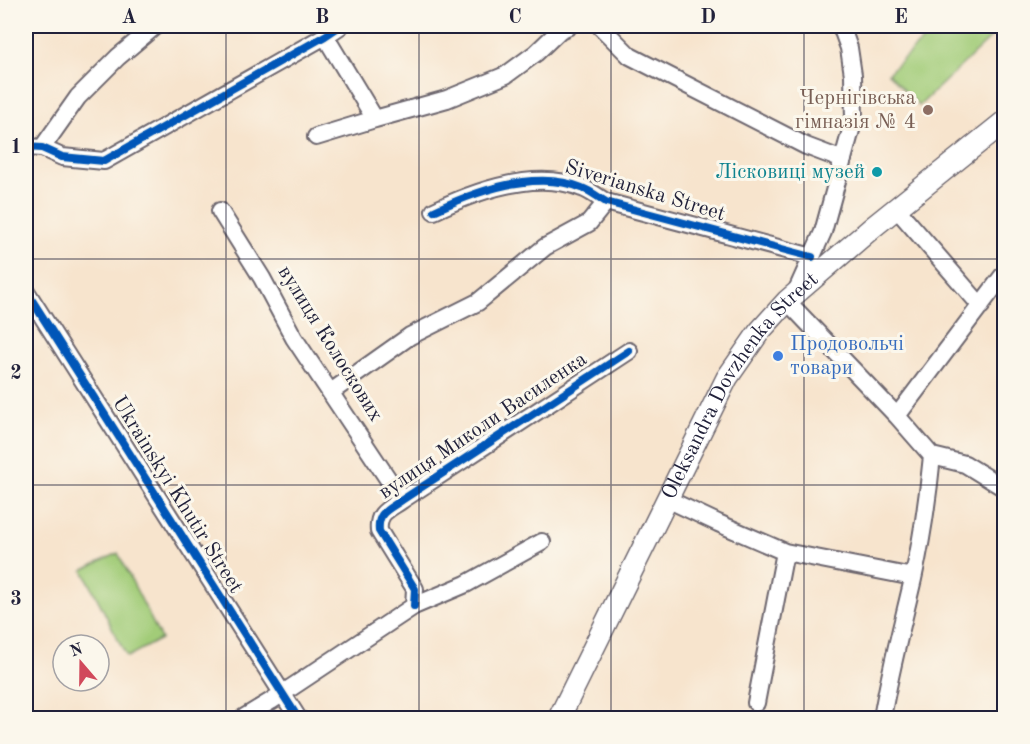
<svg xmlns="http://www.w3.org/2000/svg" width="1030" height="744" viewBox="0 0 1030 744" font-family="'Old Standard TT',serif">
  <rect width="100%" height="100%" fill="#fbf7ec"/>
  <filter id="ink" filterUnits="userSpaceOnUse"><feTurbulence type="fractalNoise" baseFrequency=".0167" numOctaves="2"/><feDisplacementMap in="SourceGraphic" scale="12" xChannelSelector="R" yChannelSelector="G"/><feConvolveMatrix kernelMatrix="1 2 1 2 8 2 1 2 1" color-interpolation-filters="sRGB"/></filter>
  <filter id="wash" filterUnits="userSpaceOnUse"><feTurbulence type="fractalNoise" baseFrequency=".008" numOctaves="4" result="noise"/><feDisplacementMap in="SourceGraphic" scale="24" xChannelSelector="R" yChannelSelector="G"/><feGaussianBlur stdDeviation="1.35" result="paint"/><feColorMatrix in="noise" values="0 0 0 0 0 0 0 0 0 0 0 0 0 0 0 0 0 1.4 0 .05"/><feComposite in="paint" operator="in"/></filter>
  <g filter="url(#wash)">
    <rect width="100%" height="100%" fill="#f7e4cd"/>
    <path fill="#a2cc78" stroke="#62775a" stroke-width="1.5" d="M938,26h65l-84,80 -31,-33z
      M118,553l43,86 -34,18 -44,-87z"/>
  </g>
  <g filter="url(#ink)">
    <g fill="none" stroke-linecap="round" stroke-linejoin="round">
      <g stroke="#6d666e" stroke-width="20">
        <path id="minor" d="M600,26l30,30 176,90 37,14
          M325,36l50,83 72,-20 59,-24 30,-22 24,-23 9,-4
          M316,137l59,-18
          M26,147l16,1 20,9 42,4 221,-125 15,-10
          M42,148l36,-51 40,-40 37,-31
          M896,208l85,98
          M220,211l42,67 32,60 108,162
          M434,211c42,-20 102,-42 148,-23 9,3 17,10 24,14l206,55
          M26,291l272,427
          M796,292l27,-60 31,-113 -1,-44 -4,-27 -8,-22
          M787,301l110,115 35,40 33,8 39,24
          M331,392l79,-56 68,-34 67,-55 44,-24 17,-21
          M897,416l107,-142
          M667,499l51,24 67,29 128,25
          M414,606l1,-17 -36,-58c-2,-19 9,-21 23,-31l227,-149
          M756,703l29,-151
          M243,718l28,-17 143,-95 52,-22 76,-42
          M882,718c8,-47 20,-92 31,-139 9,-40 15,-82 19,-123"/>
      </g>
      <g stroke="#6d666e" stroke-width="24">
        <g id="major">
          <path id="s1" d="M559,718l168,-340 32,-46 28,-31 86,-74 131,-105"/>
        </g>
      </g>
      <use href="#minor" stroke="#fff" stroke-width="16"/>
      <use href="#major" stroke="#fff" stroke-width="21"/>
      <g stroke="#fbf7ec" stroke-width="11">
        <path id="cycleway" d="M26,147l16,1 20,9 42,4 221,-125 15,-10
          M434,211c42,-20 102,-42 148,-23 9,3 17,10 24,14l206,55
          M26,291l272,427
          M414,606l1,-17 -36,-58c-2,-19 9,-21 23,-31l227,-149"/>
      </g>
      <use href="#cycleway" stroke="#0057b8" stroke-width="8"/>
    </g>
  </g>
  <path fill="none" stroke="#22223b" stroke-width="1.5" stroke-opacity="0.55" d="M226,26v692M419,26v692M611,26v692M804,26v692M26,259h978M26,485h978"/>
  <circle fill="#8d6e63" stroke="#fbf7ec" stroke-width="2" cx="928" cy="110" r="6"/>
  <circle fill="#0f9aa8" stroke="#fbf7ec" stroke-width="2" cx="877" cy="172" r="6"/>
  <circle fill="#3f7fe0" stroke="#fbf7ec" stroke-width="2" cx="778" cy="356" r="6"/>
  <g text-anchor="middle" dominant-baseline="central" stroke-width="6" stroke-linejoin="round" paint-order="stroke">
    <g font-size="21" fill="#785e54" stroke="#fbf7ec" text-anchor="end">
      <text x="916" y="98">Чернігівська<tspan x="916" dy="24">гімназія № 4</tspan></text>
    </g>
    <g font-size="21" fill="#0d838f" stroke="#fbf7ec" text-anchor="end">
      <text x="865" y="172">Лісковиці музей</text>
    </g>
    <g font-size="21" fill="#22223b" stroke="#fbf7ec">
      <text transform="translate(645 191) rotate(17)">Siverianska Street</text>
      <text transform="translate(330 344) rotate(58)">вулиця Колоскових</text>
      <text stroke="none"><textPath href="#s1" startOffset="380">Oleksandra Dovzhenka Street</textPath></text>
      <text transform="translate(483 426) rotate(-34)">вулиця Миколи Василенка</text>
      <text transform="translate(177 495) rotate(58)">Ukrainskyi Khutir Street</text>
    </g>
    <g font-size="21" fill="#366cbe" stroke="#fbf7ec" text-anchor="start">
      <text x="790" y="344">Продовольчі<tspan x="790" dy="24">товари</tspan></text>
    </g>
  </g>
  <rect width="1030" height="744" fill="none" stroke="#fbf7ec" stroke-width="66"/>
  <g transform="translate(81 663) rotate(340)"><circle r="28" fill="#fbf7ec" stroke="#a4a2a5" stroke-width="1.5"/>
  <path d="M0-4.5L10 22L0 15L-10 22Z" fill="#d1495b"/>
  <text y="-9" font-size="16" font-weight="bold" text-anchor="middle" fill="#22223b">N</text>
  </g>
  <rect x="33" y="33" width="964" height="678" fill="none" stroke="#22223b" stroke-width="2"/>
  <g font-size="20" text-anchor="middle" font-weight="bold" fill="#22223b">
    <text x="129" y="23">A</text>
    <text x="322" y="23">B</text>
    <text x="515" y="23">C</text>
    <text x="708" y="23">D</text>
    <text x="901" y="23">E</text>
    <text x="16" y="153">1</text>
    <text x="16" y="379">2</text>
    <text x="16" y="605">3</text>
  </g>
</svg>
